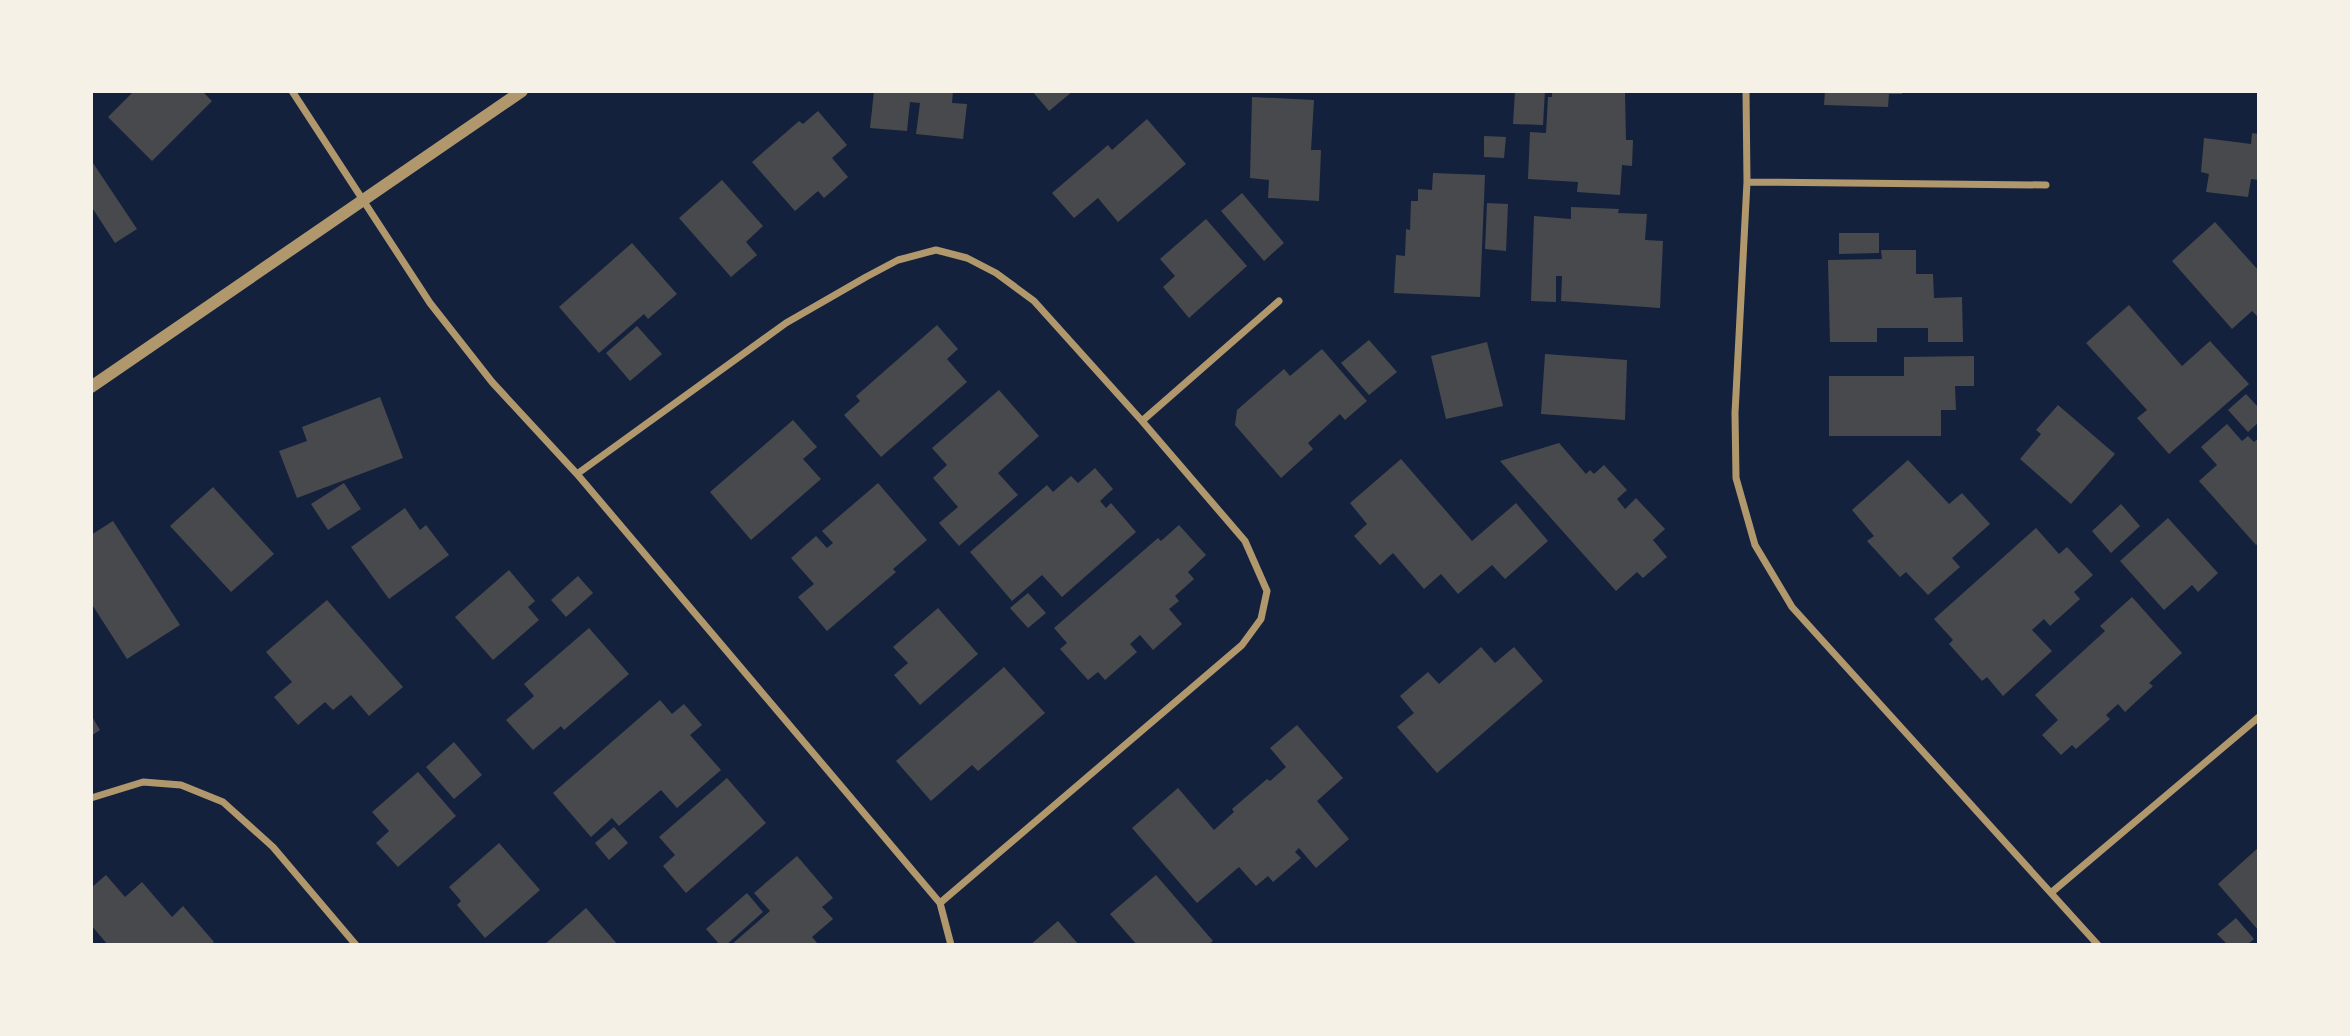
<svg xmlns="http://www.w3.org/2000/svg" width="2350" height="1036" viewBox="0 0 2350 1036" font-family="Rubik,sans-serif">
  <rect width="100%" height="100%" fill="#14213d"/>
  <path fill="#48494c" d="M134,91h68l10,10 -60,60 -44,-44z
    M874,91h79l-1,12 15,1 -4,35 -47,-5 4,-31 -10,-1 -3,29 -37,-3z
    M1032,91h41l-24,20z
    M1515,91h30l-2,34 -30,-1z
    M1552,91h73l1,49h7l-1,26 -10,-1 -2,30 -43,-3 1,-10 -50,-3 2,-47 16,1 2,-36h4z
    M1825,91h78l-1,3h-13l-1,13 -64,-2z
    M1252,97l62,3 -3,50h10l-2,51 -51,-3 1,-18 -19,-2z
    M818,111l29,34 -15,13 16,19 -24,21 -6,-7 -23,20 -43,-49 47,-41 4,3z
    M1147,119l39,45 -68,58 -20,-24 -24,20 -22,-25 56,-48 4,5z
    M2252,133l7,1v46l-8,-1 -3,18 -42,-5 3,-18 -8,-2 3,-34 47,6z
    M1484,136l22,1 -2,21 -20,-1z
    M91,160l46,69 -22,14 -24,-37z
    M1433,173l52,2 -5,122 -86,-4 2,-38 9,1 1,-27 4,1 1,-29h7v-12l14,1z
    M722,180l41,46 -17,16 11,13 -26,22 -52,-59z
    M1242,193l42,50 -20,18 -43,-50z
    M1487,203l21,1 -2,47 -21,-2z
    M1571,207l48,2 -1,4 29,1 -2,26 18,1 -3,67 -99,-7 1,-25h-6v26l-25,-1 3,-85 37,3z
    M1206,219l41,47 -58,52 -26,-31 12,-11 -15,-17z
    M2215,222l44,49v47l-7,-7 -20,18 -60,-68z
    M1839,233h40v20l-40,1z
    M632,243l45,51 -29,25 -4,-5 -45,39 -40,-46z
    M1881,250h35v24h17l1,24 28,-1 1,45h-35v-14h-51v14h-47l-2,-82 54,-1z
    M2129,305l53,61 28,-25 39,43 -80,70 -32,-36 10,-8 -61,-67z
    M937,325l21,24 -11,10 20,23 -86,75 -37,-42 16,-14 -4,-5z
    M637,326l25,28 -32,27 -24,-28z
    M1369,340l28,32 -28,23 -28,-32z
    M1487,342l16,64 -57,13 -15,-63z
    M1322,349l45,52 -22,19 -5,-6 -32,29 5,6 -32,29 -46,-53 2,-15 47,-41 6,7z
    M1545,354l82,6 -2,60 -84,-6z
    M1974,356v30h-19l1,24h-15v26h-112v-60h75v-19z
    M999,390l40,46 -41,37 20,22 -59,51 -20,-23 19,-16 -25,-29 14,-13 -15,-17z
    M2246,394l13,14v14l-11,10 -20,-22z
    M380,397l23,61 -106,40 -18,-47 28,-10 -5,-14z
    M2058,405l57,49 -44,50 -51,-45 21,-25 -5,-4z
    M793,420l24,27 -14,12 18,20 -70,61 -41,-48z
    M2227,424l15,17 6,-5 6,6 5,-4v105l-3,2 -57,-64 18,-16 -16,-18z
    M1559,443l27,31 4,-4 4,4 10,-9 23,25 -10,9 8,10 11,-11 29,31 -12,11 14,17 -24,21 -6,-6 -21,19 -116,-130z
    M1401,459l71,82 44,-38 32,38 -43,38 -13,-14 -34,29 -17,-20 -17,15 -31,-36 -13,12 -26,-29 13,-12 -17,-21z
    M1908,460l41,44 13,-11 28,31 -38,34 8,9 -32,28 -22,-23 -6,5 -33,-36 7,-5 -22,-26z
    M1095,468l18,21 -13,12 6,7 5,-5 25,29 -74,65 -20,-22 -30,26 -42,-49 77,-67 6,7 18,-16 7,7z
    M344,483l17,26 -33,21 -17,-26z
    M878,483l49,57 -34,29 3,3 -69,59 -29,-34 16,-13 -23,-26 25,-22 11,12 6,-5 -11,-12z
    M213,487l61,67 -43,38 -61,-66z
    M2121,504l19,22 -29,27 -19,-22z
    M405,508l15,22 6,-5 23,30 -60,44 -38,-52z
    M2168,518l50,55 -20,19 -6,-7 -28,25 -44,-49z
    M113,521l67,104 -53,34 -36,-56v-68z
    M1179,525l27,30 -18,17 6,7 -19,17 4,5 -10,8 13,15 -29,26 -13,-15 -10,9 7,8 -32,28 -7,-8 -10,8 -28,-31 7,-6 -13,-15 104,-90 3,3z
    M2036,528l23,26 8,-7 26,28 -19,17 6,7 -30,27 -6,-7 -12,11 20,21 -49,45 -16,-19 -5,4 -33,-37 4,-4 -19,-21z
    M509,570l26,31 -7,6 11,13 -46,40 -38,-43z
    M578,576l15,17 -27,24 -15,-17z
    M1028,593l18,20 -18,15 -18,-20z
    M2132,597l50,56 -33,30 4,3 -28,26 -7,-8 -12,11 4,4 -34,30 -4,-4 -11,10 -19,-20 16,-15 -23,-25 70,-64 -5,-5z
    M327,600l76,87 -34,29 -18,-21 -18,15 -8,-8 -27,23 -24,-28 18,-15 -26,-30z
    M938,608l40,46 -58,51 -26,-30 14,-12 -15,-16z
    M589,628l40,46 -65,56 -3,-4 -28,24 -27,-30 28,-24 -10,-12z
    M1481,647l14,16 19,-16 29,34 -106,92 -40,-46 17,-14 -14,-17 28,-24 11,12z
    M1004,667l41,46 -67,58 -6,-6 -41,36 -35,-40z
    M660,700l12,14 12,-10 18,21 -12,10 31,35 -44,38 -16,-18 -42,36 -7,-8 -21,19 -38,-44z
    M91,715l9,15 -9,6z
    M1297,725l46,53 -26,23 32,38 -33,29 -17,-20 -4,4 6,6 -28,24 -5,-6 -12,10 -17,-19 -42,36 -65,-75 46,-40 36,42 20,-18 -2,-3 35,-30 3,2 16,-14 -16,-19z
    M454,742l28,33 -28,24 -28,-32z
    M418,772l38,44 -58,51 -22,-24 13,-12 -17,-19z
    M727,778l39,45 -80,70 -23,-27 12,-11 -16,-18z
    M614,827l14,16 -19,17 -14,-17z
    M499,843l41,47 -55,48 -28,-33 4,-4 -12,-14z
    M2259,847v84l-41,-47z
    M797,856l36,42 -11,9 11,12 -21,18 7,8h-88l39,-34 -16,-18z
    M106,875l19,22 17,-15 30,35 11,-11 31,36 -4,3h-102l-17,-20v-37z
    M1156,875l57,66 -5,4h-71l-27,-31z
    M747,893l16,19 -37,33h-6l-14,-16z
    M586,908l32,37h-74z
    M2236,918l18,21 -7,6h-19l-11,-11z
    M1058,921l21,24h-49z"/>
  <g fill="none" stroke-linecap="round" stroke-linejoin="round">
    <path stroke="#b1986c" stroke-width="7" d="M292,91l138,212 62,79 85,92 363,429 11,42
      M1746,91l1,91 -12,231 1,65 19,67 37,62 306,338
      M1747,182l299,3
      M1142,421l137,-120
      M577,474l209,-151 80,-46 32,-17 38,-10 31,8 29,15 38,28 108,120 103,120 22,50 -6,28 -19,26 -302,258
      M91,798l52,-16 38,3 42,17 50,45 83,98
      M2052,892l207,-175"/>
    <path stroke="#b1986c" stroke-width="12" d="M91,387l431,-296"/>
  </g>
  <rect width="2350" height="1036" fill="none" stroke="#f6f1e7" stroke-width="186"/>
</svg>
